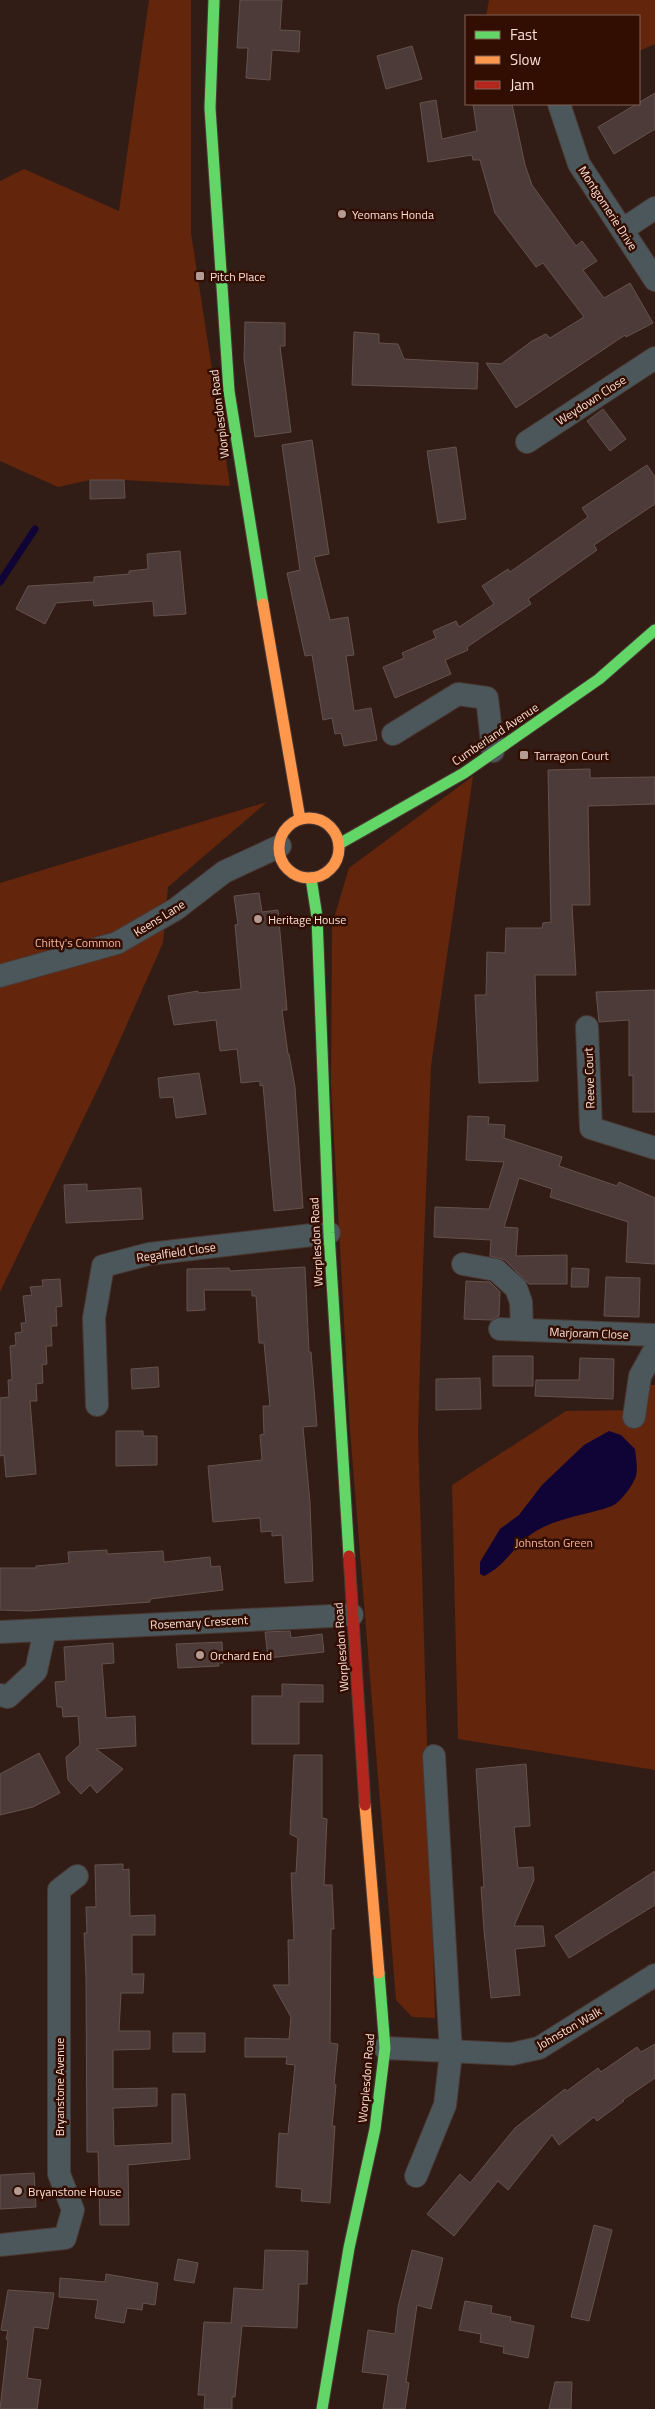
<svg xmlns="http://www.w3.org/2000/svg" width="655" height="2409" viewBox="0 0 655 2409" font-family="'Titillium Web',sans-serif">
  <rect width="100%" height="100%" fill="#311d16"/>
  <path fill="#63250b" d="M149,0h42v233l39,253 -106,-6h-34l-32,7 -58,-26v-280l24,-12 95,42z
    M489,0h166v44l-16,7v-35h-153z
    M473,776l-42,290 -9,227 -4,140 17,585 -23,-1 -16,-17 -46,-570 -19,-346 1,-159 17,-57z
    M267,802l-99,85 -5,56 -60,135 -103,214v-409z
    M650,1385h5v385l-197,-31 -6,-254 114,-74 79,-1z"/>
  <path fill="#100437" d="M609,1431l12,4 14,14c1,9 3,19 1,27 -3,9 -15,26 -24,30 -24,9 -53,11 -76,25 -20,12 -31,35 -52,45l-4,-2v-12l20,-33 19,-14 23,-30 42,-40z"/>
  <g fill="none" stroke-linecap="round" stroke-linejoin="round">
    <path stroke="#100437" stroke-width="7" d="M0,582l35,-53"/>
  </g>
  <path fill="#4c3b38" stroke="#65524f" d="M240,0h42l-2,30 20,1 -1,21 -27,-2 -2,30 -24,-2 2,-30h-11z
    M412,46l10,33 -36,10 -9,-33z
    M655,93v36l-41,25 -16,-27z
    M436,100l6,39 35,-8 -4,-27h39l13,61 7,20 44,61 6,-5 15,20 -14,9 21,28 26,-15 23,40 -27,14 -1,-2 -109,73 -30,-45 15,1 31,-23 14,-7 4,4 34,-21 -41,-54 -7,4 -41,-54 -15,-53h-7l-1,-5 -44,7 -8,-59z
    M245,322l40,1v23h-5l11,86 -36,5 -11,-78z
    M354,332l25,2v9l19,1 6,15 74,4 -1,26 -125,-4z
    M603,409l23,30 -16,12 -23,-30z
    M312,440l17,114 -15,3 16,63 18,-3 6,38 -8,1 8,55 17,-3 6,32 -33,6 -3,-13 -6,1 -3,-16 -9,2 -11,-65 -7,1 -18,-83 13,-3 -18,-125z
    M456,447l10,72 -28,4 -11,-72z
    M647,465l8,12v27l-61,41 3,5 -69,49 3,5 -64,43 1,3 -23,10 6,14 -56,24 -12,-31 21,-9 -2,-5 34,-15 -3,-7 23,-10 3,6 35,-23 -12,-18 26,-17 2,3 78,-55 -6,-9z
    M90,480h34l1,18 -35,1z
    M180,551l6,63 -32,2 -1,-15 -59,5 -1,-6 -37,3 -11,21 -29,-15 12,-23 66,-4v-5l35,-3v-3l19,-2 -1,-15z
    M590,769v9l65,-1v27l-67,2 2,99h-18l4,70h-41l3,106 -59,2 -4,-88h11l1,-43 18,1 1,-25h36l1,-5 8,-1 -3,-152z
    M259,893l3,19 16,-2 9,100h-5l6,44h1l6,33 8,121 -29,3 -11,-126 -3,1v-5l-19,2 -4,-34 -17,2 -4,-31 -42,5 -6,-29 30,-5v2l43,-4 -6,-64 3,-1 -4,-28z
    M655,990v122h-22v-37l-4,1v-56l-30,2 -3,-30z
    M199,1073l7,41 -30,4 -3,-21 -13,1 -2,-20z
    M468,1116l21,1 -1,7 17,1 -1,13 58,19 -3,9 58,20 2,-4 36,16v66l-29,-2 2,-40 -78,-25 2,-8 -33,-11 -15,49 14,1 -2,28 51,-1v29h-38l-24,-24 -15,-4 1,-16 -57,-3 1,-30 54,2 15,-47 -38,-2z
    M87,1184v7l54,-3 2,31 -77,4 -2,-38z
    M305,1267l4,85h2l6,74 -14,1 7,76 3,78 -28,2 -3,-48 -10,1v-5l-11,1 -1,-14 -47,4 -5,-56 54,-6 -2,-25 4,-1 -1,-28h7l-6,-63h-5l-3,-47h-4v-6h-48l1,20 -18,1v-42l42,-1 1,3z
    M572,1268l17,1 -1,18h-17z
    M606,1277l34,1 -1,39 -35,-1z
    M60,1279l2,27 -6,1 1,19h-6l1,20h-6l1,18 -5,1 1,18 -7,1 1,17h-7l6,73 -30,3 -2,-22 -4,1v-58l9,-1 -1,-17h4l-2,-34 6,-1 -1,-12 7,-1 -1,-9h5l-3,-27 9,-1 -2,-8 13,-1 -1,-6z
    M466,1281l24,1 10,10 -1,24 -8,4 -27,-1z
    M493,1356h40v30h-40z
    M580,1358l34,1 -1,40 -78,-3 1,-16h43z
    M158,1367l1,20 -27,2 -1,-20z
    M480,1378l1,31 -45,1v-31z
    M116,1431h27v5h14v29l-41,1z
    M107,1550v4l56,-3 1,11 46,-5 1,10 9,-1 3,24 -73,9v3l-121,9 -29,-1v-42h36v-2l33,-3 -1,-11z
    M290,1631l1,7 31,-4 2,18 -56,6 -3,-26z
    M222,1642l1,21h-5l1,3 -41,2 -2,-24z
    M113,1643l1,20 -12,1 4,54 29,-2 1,30 -40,3 27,20 -26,24 -7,-8 -9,9 -13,-14 -2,-23 14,-12 -2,-29 -15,1 -1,-10h-5l-2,-25 11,-1 -2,-34z
    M282,1684l41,1v17h-24v42h-47v-48h30z
    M39,1753l21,40 -27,14 -33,8v-41z
    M294,1755h28v63l5,1 -3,66h8l2,44h-3l-1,114 8,1 -4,40 2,1 -4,41h3l-5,77 -29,-2 1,-12 -26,-2 3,-54 9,1 7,-69 -9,-1 1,-7h-42v-19l44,1 2,-22 -18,-32h16l-1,-45h6l-3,-67h5l2,-35 -8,-4z
    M526,1764l4,62 -16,1 4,41 15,-1 1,13 -20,46h29l2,20 -30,3 5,46 -29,3 -7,-68 -3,-43h3l-8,-118z
    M123,1864v6l6,-1 1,47 25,-1v20h-23v39h12l-1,19h-22l-2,38h31v18l-37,1v39l44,-1v18l-44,2 1,38 58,-3v-49h13l5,65 -62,6 1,60h-29l-2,-73h-11l-1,-175 -2,-44h3l-1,-26h10l-1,-42z
    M655,1871v34l-86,53 -14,-22z
    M173,2033h32v19h-32z
    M655,2044v34l-32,22 1,1 -27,20 -3,-4 -35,28 -7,-10 -44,55 -10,-9 -44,55 -27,-22 33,-40 10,9 45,-55 50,-39 2,2 31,-23 3,4 36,-25 4,5z
    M34,2173l2,34 -36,2v-34z
    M594,2225l18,5 -23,91 -18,-4z
    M265,2250l43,1 -1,33h-8l-2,44 -55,-2 -7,71h-3v12h-28l1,-14h-7l6,-73 27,1 3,-35 29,2z
    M412,2250l31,8 -12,51 -14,-4 -11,77 3,1 -4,26h-22l5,-34 -26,-3 6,-42 27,4 3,-27z
    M178,2259l20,4 -4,20 -20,-3z
    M106,2274l52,9 -3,22 -12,-2 -1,7 -15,-2 -3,15 -29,-5 3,-18 -39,-3 1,-19 45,4z
    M8,2290l46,3 -6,36 -14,-2 -7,51 14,2 -4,29h-37l8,-69 -2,-1 2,-8 -7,-1z
    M465,2301l27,5 -1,7 20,4 -1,4 24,5 -6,32 -25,-5 1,-6 -24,-5 1,-8 -22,-4z
    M555,2382h17l-1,27h-22z"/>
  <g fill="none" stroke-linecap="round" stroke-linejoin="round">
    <g stroke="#4b3934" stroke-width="24">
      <path id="street" d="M559,104l20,60 76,116
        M622,230l33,-22
        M527,442l128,-84
        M393,734l65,-40 29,4 6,53
        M0,976l117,-33 59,-34 48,-37 56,-26
        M587,1027l4,101 64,20
        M463,1264l33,6 20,18 5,14 1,28
        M500,1329l155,6
        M97,1405l-3,-87 9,-52 46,-12 180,-21
        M634,1417l6,-41 15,-27
        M0,1632l352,-17
        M0,1695l8,2 28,-26 9,-41
        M385,2048l127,6 27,-6 116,-73
        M416,2176l29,-71 6,-52 -17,-297
        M0,2245l65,-7 8,-28 -14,-36v-284l18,-14"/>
    </g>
    <g stroke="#4b3934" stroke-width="13">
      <path id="fast" d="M214,0l-4,108 19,283 34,213
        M339,844l125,-71 135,-94 56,-49
        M311,878l6,39 12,316 20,323
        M322,2409l27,-161 26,-119 10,-81 -6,-75"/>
    </g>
    <g stroke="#4b3934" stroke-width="13">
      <path id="slow" d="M263,604l37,215
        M279 848a30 30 0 1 1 60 0a30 30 0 1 1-60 0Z
        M365,1805l14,168"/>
    </g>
    <g stroke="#4b3934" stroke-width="13">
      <path id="jam" d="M349,1556l16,249"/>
    </g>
    <use href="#street" stroke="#4b575b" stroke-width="22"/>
    <use href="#fast" stroke="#63d668" stroke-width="11"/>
    <use href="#slow" stroke="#ff974d" stroke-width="11"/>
    <use href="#jam" stroke="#b3261e" stroke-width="11"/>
  </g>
  <g fill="#b49c93" stroke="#320e02" stroke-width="2">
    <circle cx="342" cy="214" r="5"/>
    <rect x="195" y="271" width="10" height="10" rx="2.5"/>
    <rect x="519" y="750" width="10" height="10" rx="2.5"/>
    <circle cx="258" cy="919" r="5"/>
    <circle cx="200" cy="1655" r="5"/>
    <circle cx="18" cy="2191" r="5"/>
  </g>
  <g text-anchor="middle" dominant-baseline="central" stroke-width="5" stroke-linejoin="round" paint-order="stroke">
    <g font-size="12" fill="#fae0d7" stroke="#320e02">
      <text transform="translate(608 208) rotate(57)">Montgomerie Drive</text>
      <text transform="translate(591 400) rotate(-33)">Weydown Close</text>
      <text transform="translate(219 414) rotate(-97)">Worplesdon Road</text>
      <text transform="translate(495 734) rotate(-34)">Cumberland Avenue</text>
      <text transform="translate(159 918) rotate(-32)">Keens Lane</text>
      <text transform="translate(589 1078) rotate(-92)">Reeve Court</text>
      <text transform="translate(316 1242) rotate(-93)">Worplesdon Road</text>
      <text transform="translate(176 1252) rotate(-8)">Regalfield Close</text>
      <text transform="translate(589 1333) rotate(2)">Marjoram Close</text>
      <text transform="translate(199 1622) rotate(-3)">Rosemary Crescent</text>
      <text transform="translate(341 1647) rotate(-94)">Worplesdon Road</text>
      <text transform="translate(569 2028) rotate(-30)">Johnston Walk</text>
      <text transform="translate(366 2078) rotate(-85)">Worplesdon Road</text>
      <text transform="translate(59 2087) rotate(-90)">Bryanstone Avenue</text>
    </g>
    <g font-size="12" fill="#fae0d7" stroke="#320e02" text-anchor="start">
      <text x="352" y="214">Yeomans Honda</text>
      <text x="210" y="276">Pitch Place</text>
      <text x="534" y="755">Tarragon Court</text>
      <text x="268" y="919">Heritage House</text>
      <text x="210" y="1655">Orchard End</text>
      <text x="28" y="2191">Bryanstone House</text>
    </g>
    <g font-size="12" fill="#fcb297" stroke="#320e02">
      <text x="78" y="942">Chitty's Common</text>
      <text x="554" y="1542">Johnston Green</text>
    </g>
  </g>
  <rect x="465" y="15" width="175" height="90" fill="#320e02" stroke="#826257"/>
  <rect x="475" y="31" width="25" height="8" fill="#63d668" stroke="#826257"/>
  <text x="510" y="40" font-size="15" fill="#fae0d7">Fast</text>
  <rect x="475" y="56" width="25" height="8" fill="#ff974d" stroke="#826257"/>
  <text x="510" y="65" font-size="15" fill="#fae0d7">Slow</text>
  <rect x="475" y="81" width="25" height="8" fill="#b3261e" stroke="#826257"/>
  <text x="510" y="90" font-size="15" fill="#fae0d7">Jam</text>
</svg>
